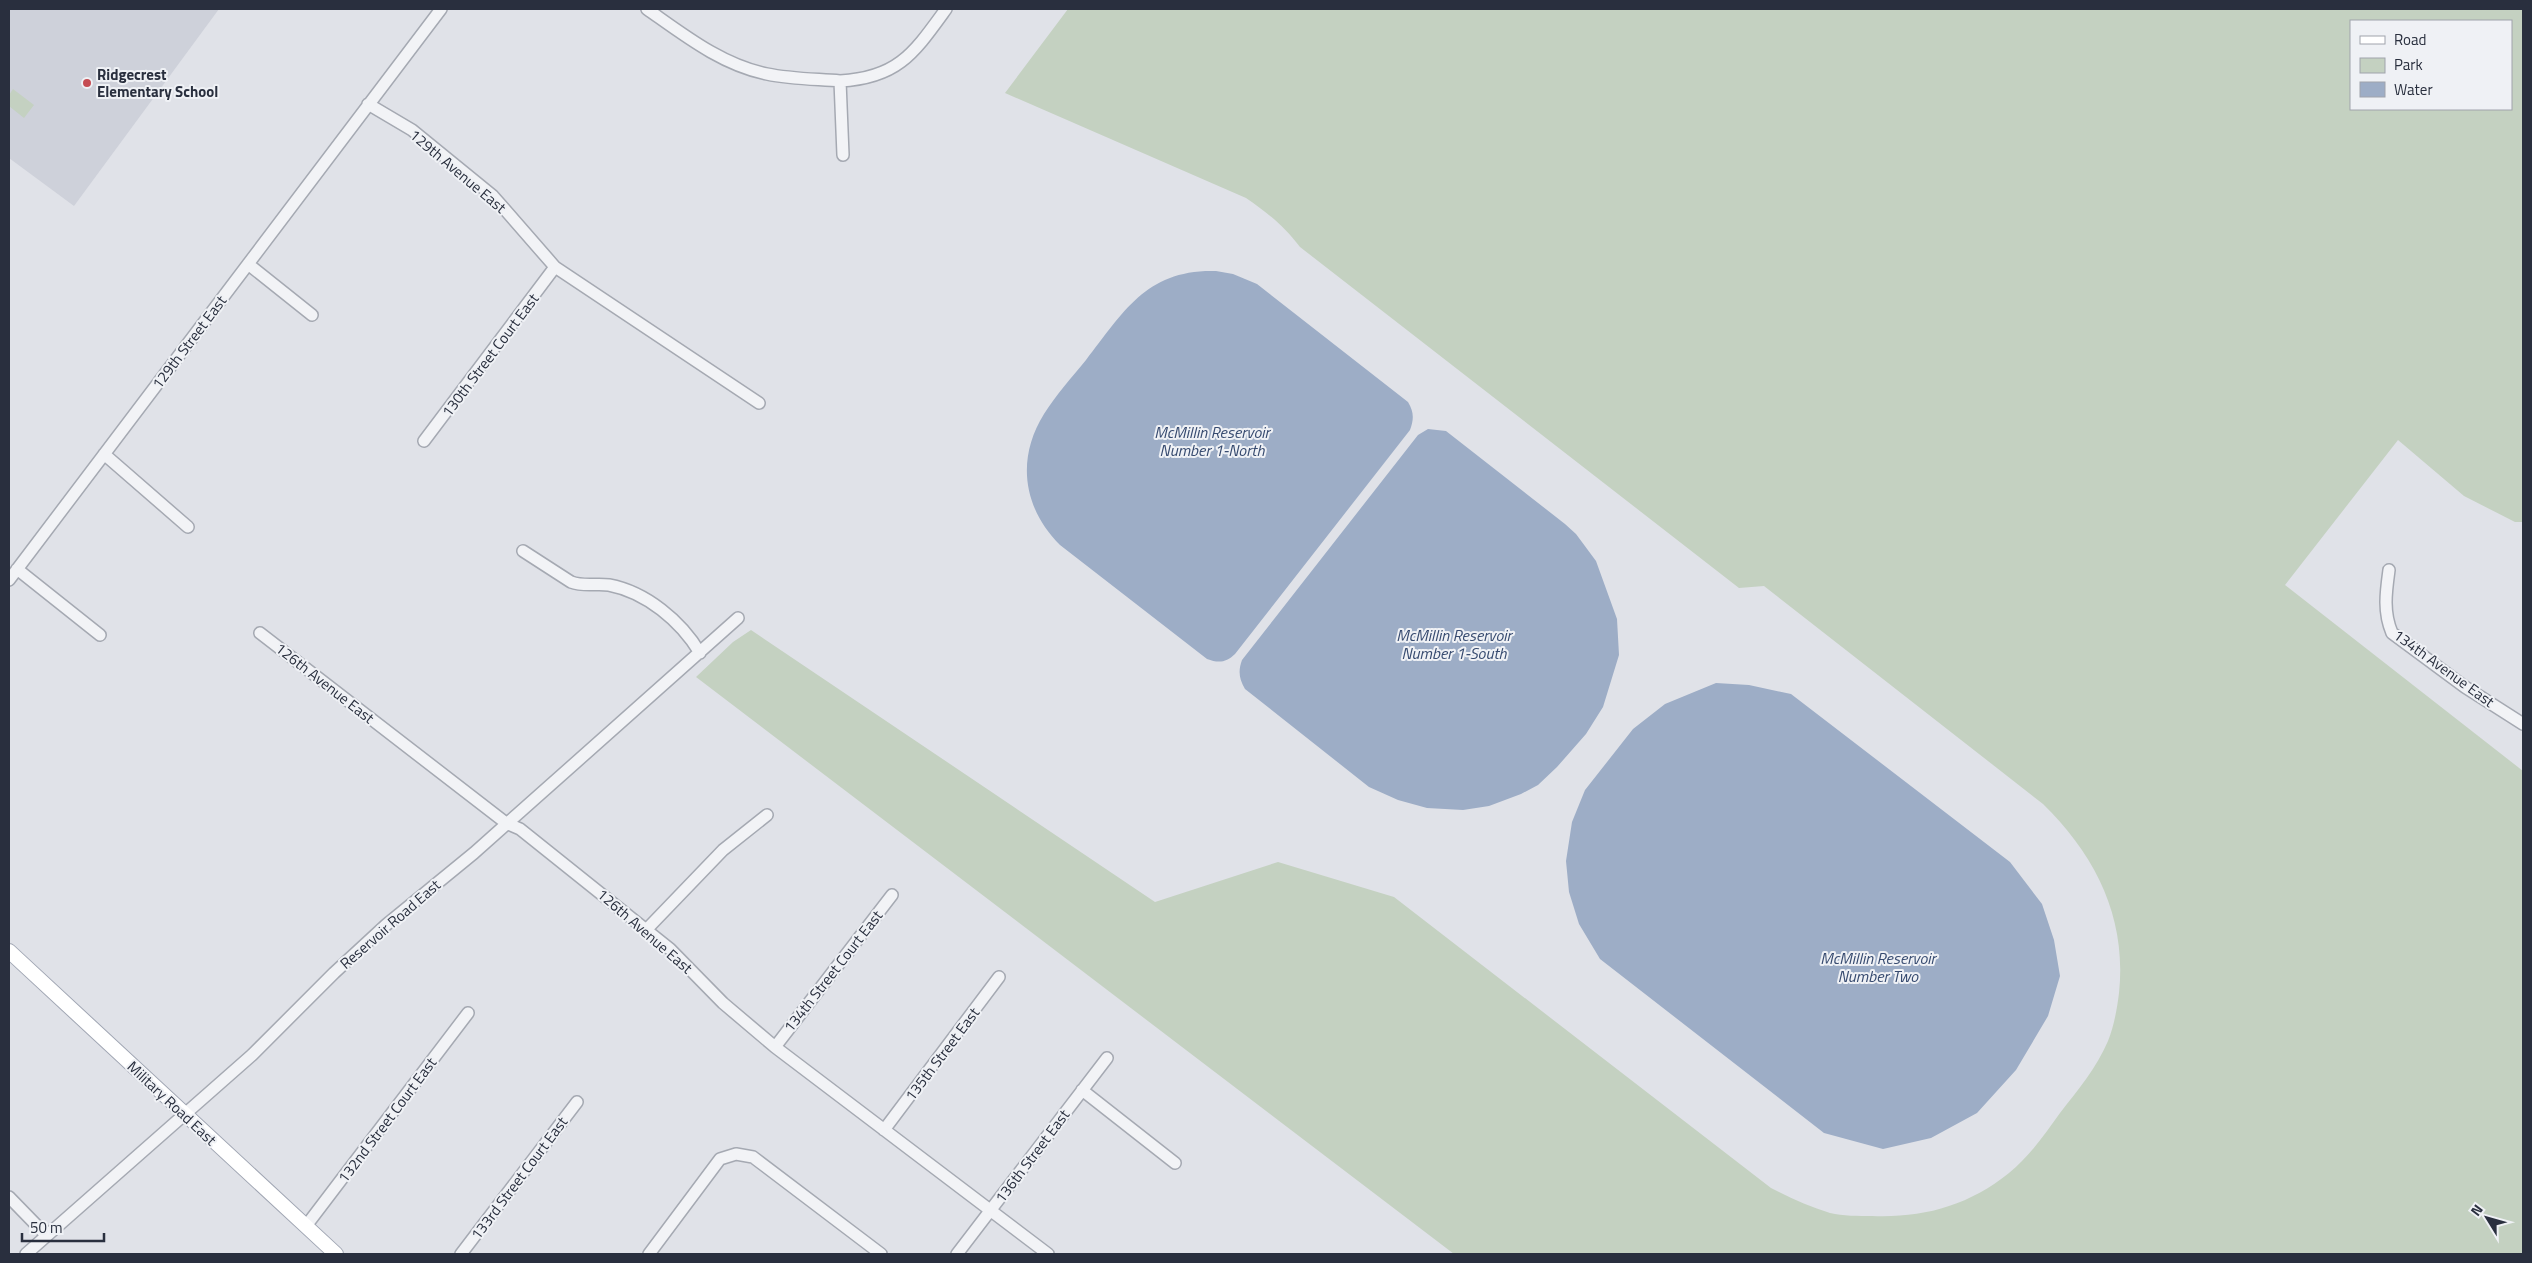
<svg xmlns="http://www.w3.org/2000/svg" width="2532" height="1263" viewBox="0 0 2532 1263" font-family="'Titillium Web',sans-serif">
  <rect width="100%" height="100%" fill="#e0e2e8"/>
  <path fill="#ced1da" d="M9,9h210l-145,197 -65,-48z"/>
  <path fill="#c4d1c1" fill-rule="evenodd" d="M1068,9h1455v513h-8l-51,-26 -66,-56 -113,145 238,186v483h-1069l-758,-577 37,-35 18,-12 404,272 123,-40 116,35 377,291c19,10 39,19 59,25 13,3 28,3 42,3 51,2 96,-10 137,-43 20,-16 36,-39 51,-60 18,-23 37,-46 48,-72 6,-15 9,-32 11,-48 8,-75 -23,-137 -76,-189l-279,-218 -25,2 -439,-341c-17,-22 -31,-33 -54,-49l-241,-105zM2351,21h160v88h-160z
    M13,89l21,16 -10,13 -15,-12v-11z"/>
  <path fill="#9dadc6" d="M1216,271l17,3 24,10 151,118c6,10 6,17 2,28l-175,224c-9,9 -17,9 -28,5l-147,-114c-37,-37 -44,-86 -16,-131 12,-19 28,-37 42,-54 38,-49 61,-91 130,-89z
    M1428,429l18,2 119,93 11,10 20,27 21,58 2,36 -16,52 -17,27 -29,33 -19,18 -17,9 -32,12 -26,4 -36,-2 -29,-8 -29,-13 -124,-98c-6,-10 -7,-18 -3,-29l176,-225z
    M1716,683l33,2 42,9 219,168 32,42 12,36 6,36 -12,40 -32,54 -39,43 -46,25 -48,11 -59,-16 -224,-174 -21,-35 -10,-32 -3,-31 6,-39 13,-32 48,-61 32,-25z"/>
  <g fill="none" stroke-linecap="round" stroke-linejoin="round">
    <g stroke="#a5a9b2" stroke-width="14">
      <path id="minor" d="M647,9c37,26 75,56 120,65 24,5 49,5 73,7
        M368,104l44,26 81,66 62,71 204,136
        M843,155l-3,-74c58,-3 74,-28 106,-72
        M248,264l64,51
        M424,441l131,-174
        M104,454l84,73
        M523,551l48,31c13,5 25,1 38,3 37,7 72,36 91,68
        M17,569l83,66
        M2389,570c-3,22 -6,42 3,63l73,54 58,37
        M9,580l432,-571
        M260,633l246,190 14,6 150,120 53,54 52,44 273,207
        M647,929l76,-79 44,-35
        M775,1047l117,-152
        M1082,1090l93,73
        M884,1130l115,-153
        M9,1197l37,38
        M306,1226l162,-213
        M26,1254l226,-199 82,-82 52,-48 88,-72 264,-235
        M461,1254l116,-152
        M649,1254l71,-95 16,-5 17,3 128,97
        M957,1254l150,-196"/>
    </g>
    <g stroke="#a0a6b3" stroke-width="16">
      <path id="major" d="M9,951l327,303"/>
    </g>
    <use href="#minor" stroke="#f2f3f6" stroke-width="11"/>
    <use href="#major" stroke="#fff" stroke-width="14"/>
  </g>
  <circle fill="#c54c53" stroke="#eff1f5" stroke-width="2" cx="87" cy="83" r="5"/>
  <g text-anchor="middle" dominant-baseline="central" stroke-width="4" stroke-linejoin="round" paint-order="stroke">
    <g font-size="15" font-weight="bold" fill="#292f3e" stroke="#eff1f5" text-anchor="start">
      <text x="97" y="74">Ridgecrest<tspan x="97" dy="17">Elementary School</tspan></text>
    </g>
    <g font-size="15" fill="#292f3e" stroke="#eff1f5">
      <text transform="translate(458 171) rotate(40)">129th Avenue East</text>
      <text transform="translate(189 342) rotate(-53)">129th Street East</text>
      <text transform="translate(490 355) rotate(-53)">130th Street Court East</text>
      <text transform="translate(2444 668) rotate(36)">134th Avenue East</text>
      <text transform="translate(325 683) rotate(38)">126th Avenue East</text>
      <text transform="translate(390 924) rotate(-41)">Reservoir Road East</text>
      <text transform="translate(645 931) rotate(41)">126th Avenue East</text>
      <text transform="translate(833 971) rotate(-52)">134th Street Court East</text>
      <text transform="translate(942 1054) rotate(-53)">135th Street East</text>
      <text transform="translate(172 1103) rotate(43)">Military Road East</text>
      <text transform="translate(387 1120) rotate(-53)">132nd Street Court East</text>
      <text transform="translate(1032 1156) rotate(-53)">136th Street East</text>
      <text transform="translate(519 1178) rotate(-53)">133rd Street Court East</text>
    </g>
    <g font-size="16" font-style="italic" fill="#364a6f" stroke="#eff1f5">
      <text x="1212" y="432">McMillin Reservoir<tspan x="1212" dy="18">Number 1-North</tspan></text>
      <text x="1454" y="635">McMillin Reservoir<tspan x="1454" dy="18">Number 1-South</tspan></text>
      <text x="1878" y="958">McMillin Reservoir<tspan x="1878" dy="18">Number Two</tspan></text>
    </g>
  </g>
  <rect width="2532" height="1263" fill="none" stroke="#292f3e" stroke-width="20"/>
  <rect x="2350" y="20" width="162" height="90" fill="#eff1f5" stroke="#a0a3ac"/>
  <rect x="2360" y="36" width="25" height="8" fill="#ffffff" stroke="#a0a3ac"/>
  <text x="2394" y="45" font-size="15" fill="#292f3e">Road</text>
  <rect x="2360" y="58" width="25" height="15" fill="#c4d1c1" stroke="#a0a3ac"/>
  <text x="2394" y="70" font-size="15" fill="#292f3e">Park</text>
  <rect x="2360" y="82" width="25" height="15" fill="#9dadc6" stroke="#a0a3ac"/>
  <text x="2394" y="95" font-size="15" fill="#292f3e">Water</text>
  <g transform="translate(2487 1218) rotate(307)" stroke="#eff1f5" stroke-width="4" paint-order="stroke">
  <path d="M0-4L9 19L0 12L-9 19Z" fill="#292f3e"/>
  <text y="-8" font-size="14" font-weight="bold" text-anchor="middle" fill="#292f3e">N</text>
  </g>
  <path d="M22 1233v8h82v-8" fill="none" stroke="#292f3e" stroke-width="2.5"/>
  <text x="30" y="1233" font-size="15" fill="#292f3e" stroke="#eff1f5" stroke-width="4" paint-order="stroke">50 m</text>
</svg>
